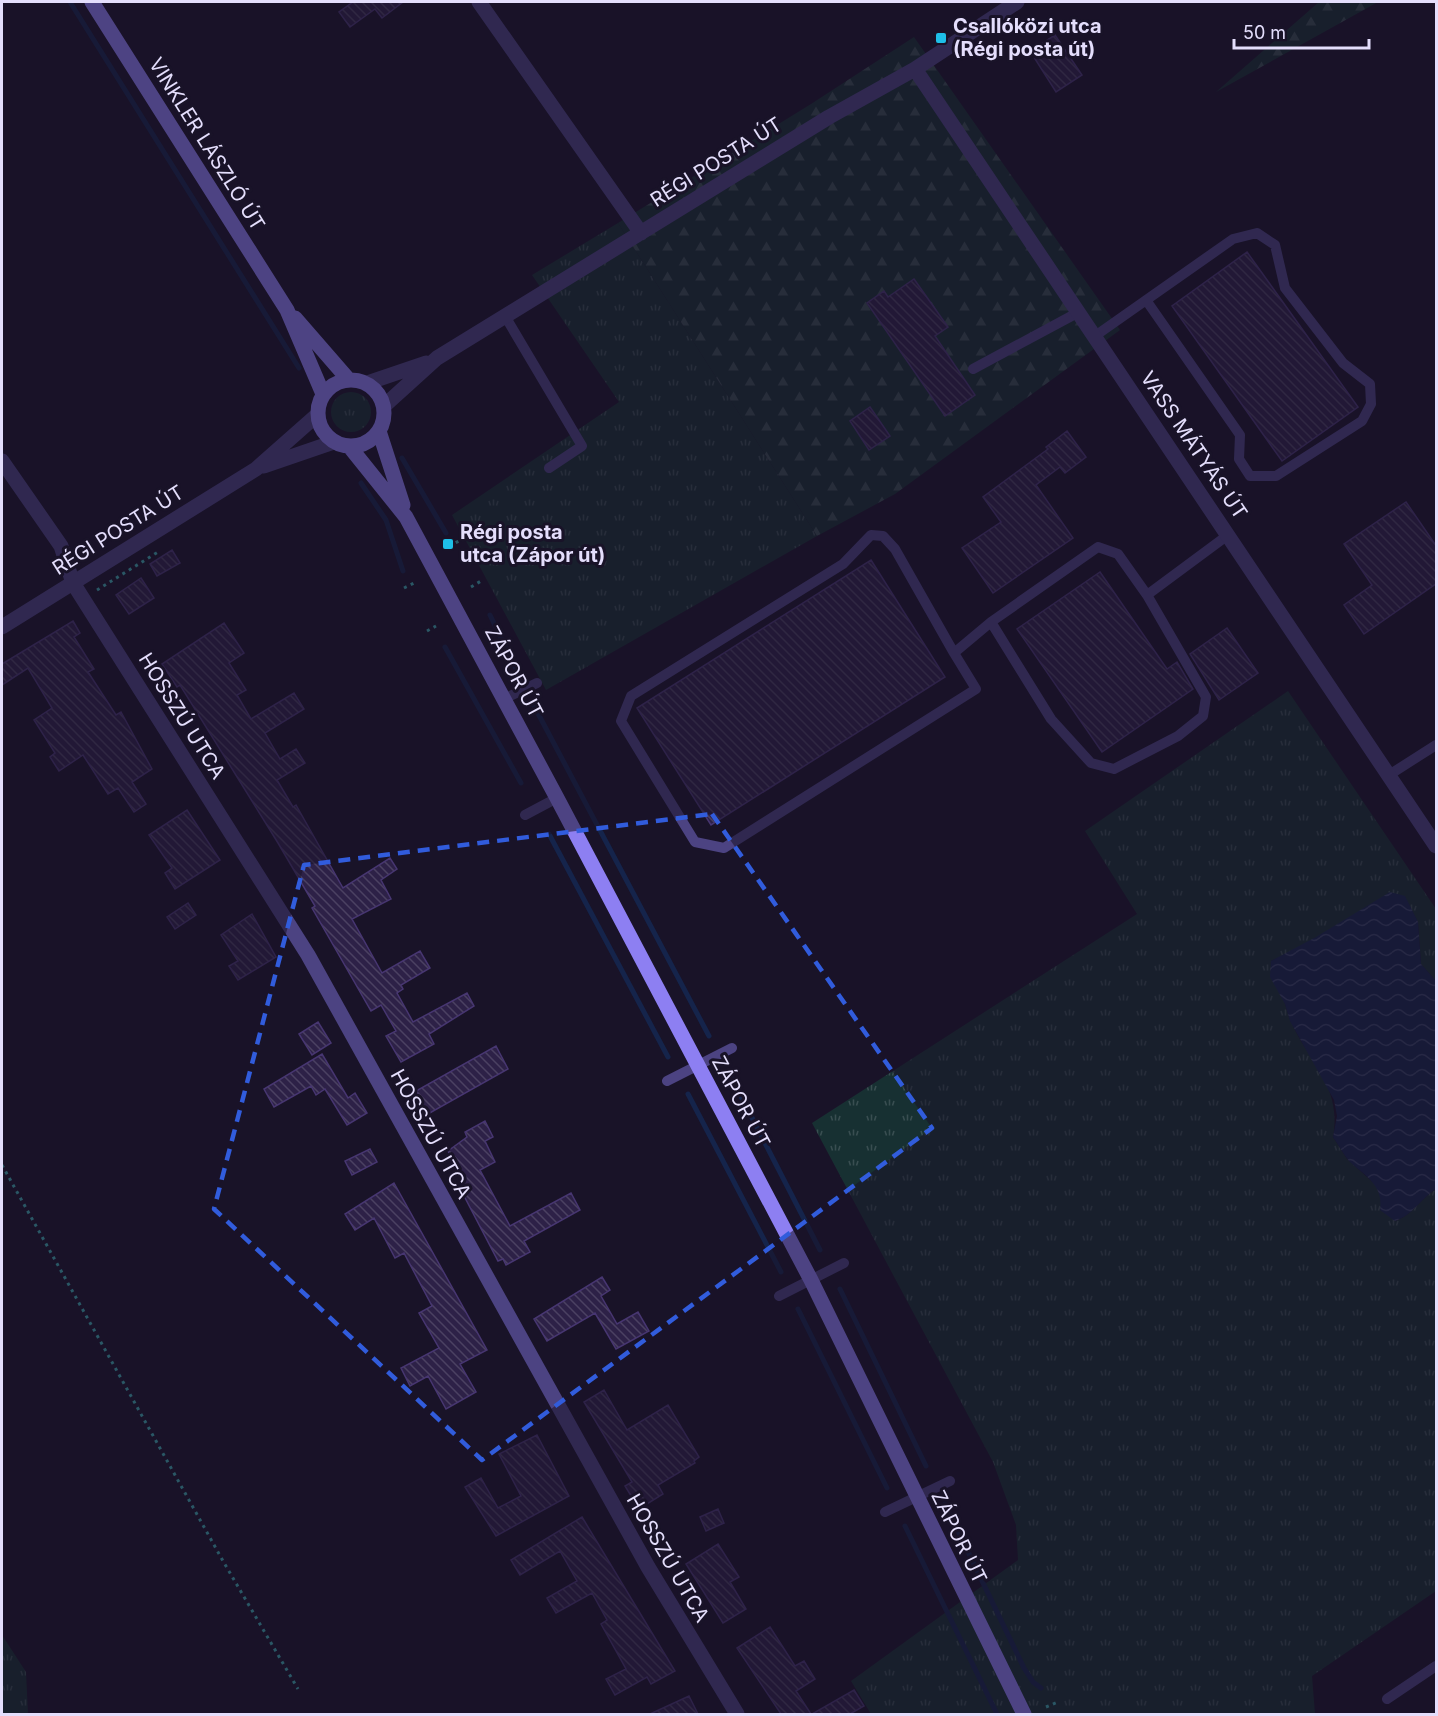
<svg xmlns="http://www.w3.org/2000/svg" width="1438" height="1716" viewBox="0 0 1438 1716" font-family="Inter,sans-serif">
  <defs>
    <pattern id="grass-tufts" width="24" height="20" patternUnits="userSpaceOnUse" patternTransform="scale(1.5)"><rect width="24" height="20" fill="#173032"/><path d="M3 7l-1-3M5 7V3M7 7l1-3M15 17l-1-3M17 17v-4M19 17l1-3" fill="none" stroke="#394e51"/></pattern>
    <pattern id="forest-firs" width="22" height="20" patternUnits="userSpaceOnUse" patternTransform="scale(1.5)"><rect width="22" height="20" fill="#173032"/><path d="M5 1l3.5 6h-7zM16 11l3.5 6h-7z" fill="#394e51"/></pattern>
    <pattern id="water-waves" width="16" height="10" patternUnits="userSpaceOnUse" patternTransform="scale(1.5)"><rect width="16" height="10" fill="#15244b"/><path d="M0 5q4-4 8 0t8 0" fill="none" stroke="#374366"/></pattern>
    <pattern id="building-back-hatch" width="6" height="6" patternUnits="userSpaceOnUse" patternTransform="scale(1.5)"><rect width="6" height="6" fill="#2d2147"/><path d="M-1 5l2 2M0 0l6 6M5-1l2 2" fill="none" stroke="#4b4162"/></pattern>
  </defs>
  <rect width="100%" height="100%" fill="#191328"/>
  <path fill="url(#grass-tufts)" d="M618,223l199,313 -271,154 -94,-175 167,-113 -87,-127z
    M331 412a20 20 0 1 1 40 0a20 20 0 1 1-40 0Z
    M1288,691l148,218v72l-15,-17 -3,-42 -13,-25 -134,64c-1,18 8,26 14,43 2,6 3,12 6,18 19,42 51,64 42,115l14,22 31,28 17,34c18,-6 25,-22 41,-32v402l-124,85 3,38h-444l-20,-33 167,-121 -2,-35 -23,-63 -181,-339 325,-209 -52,-83z
    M2,1635l24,37 2,42h-26z"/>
  <path fill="url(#forest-firs)" d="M1319,2h59l-162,90z
    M914,37l206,293 -225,164 -78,42 -199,-313 193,-119z"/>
  <path fill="url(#water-waves)" d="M1390,892l15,4 13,26 3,42 15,17v208c-16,10 -23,26 -41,32l-15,-11c4,-25 -15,-34 -31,-49 -6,-7 -11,-17 -16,-24l4,-21 -3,-16 -44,-79 -5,-17 -15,-27 1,-16 45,-24z"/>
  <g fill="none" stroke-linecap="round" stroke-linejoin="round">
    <path stroke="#15244b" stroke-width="5" d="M70,2l229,366
      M402,458l44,75
      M361,483l25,37 17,51
      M490,615l29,60
      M445,647l76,136
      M533,704l176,332
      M549,834l119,223
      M729,1073l91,177
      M688,1094l93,178
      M840,1289l86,177
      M798,1309l89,179
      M945,1504l79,164 9,14 8,6
      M905,1526l92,188"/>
  </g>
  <path fill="url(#building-back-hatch)" stroke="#473671" stroke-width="1.5" d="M353,2h50l-21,16 -7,-9 -25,18 -11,-15z
    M1055,35l27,40 -26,17 -26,-41z
    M1247,252l111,155 -76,54 -110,-155z
    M914,279l34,48 -13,9 40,59 -30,21 -78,-113 17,-12 4,6z
    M870,407l20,29 -21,14 -19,-29z
    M1067,431l19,26 -21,16 -5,-6 -24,18 37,53 -80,55 -31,-45 39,-26 -18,-25 65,-48 -2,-2z
    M1406,502l31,45v36l-73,51 -20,-29 28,-20 -28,-41z
    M172,550l8,13 -23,13 -7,-12z
    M871,560l74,117 -234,148 -74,-117z
    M1100,572l67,97 10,-7 16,27 -91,63 -85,-123z
    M141,578l13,20 -25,16 -13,-19z
    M73,621l7,12 -6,4 20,32 -6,3 28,43 5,-3 31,57 -20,13 14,22 -12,8 -16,-24 -10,6 -25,-39 -24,16 -9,-14 5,-4 -21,-33 18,-12 -24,-40 -26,17v-21z
    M224,623l20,30 -15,10 17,27 -9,5 14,24 43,-26 10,16 -39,24 15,26 16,-10 9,14 -28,17 16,27 3,-2 47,83 47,-30 7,11 -16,11 10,19 -39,20 30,54 38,-22 10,17 -29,17 2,4 -6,4 16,29 54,-29 7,13 -45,28 5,10 -33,18 -15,-26 10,-5 -15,-26 -10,6 -59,-103 3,-2 -37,-63 -98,-158 -3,2 -15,-23z
    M1227,628l31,45 -39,27 -29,-46z
    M187,810l33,50 -45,29 -10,-16 7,-5 -23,-33z
    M188,903l8,12 -21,14 -8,-12z
    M252,914l24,43 -38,23 -9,-14 9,-5 -17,-26z
    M318,1022l13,21 -19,12 -13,-21z
    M496,1046l12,23 -80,45 -12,-23z
    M322,1054l26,44 7,-5 12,20 -20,12 -22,-36 -9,6 -5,-9 -37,21 -10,-18z
    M485,1121l8,16 -8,4 10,21 -15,8 30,56 61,-33 9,17 -56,31 6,11 -24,13 -3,-6 -5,2 -36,-69 5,-3 -19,-38 19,-14 -2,-5z
    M370,1149l7,13 -25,13 -7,-14z
    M394,1183l93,167 -27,14 16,28 -30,17 -18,-33 -18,10 -9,-18 38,-20 -20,-35 13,-7 -28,-53 -9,5 -21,-40 -19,12 -10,-16z
    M602,1277l8,13 -9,6 16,28 21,-12 11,19 -33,18 -21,-36 -48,28 -13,-22z
    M604,1390l23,40 41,-25 31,52 -5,4 1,2 -37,22 5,9 -24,15 -14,-23 7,-4 -48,-80z
    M537,1435l32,61 -73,40 -31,-49 16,-9 17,30 23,-12 -22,-42z
    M718,1509l6,14 -18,8 -6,-14z
    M582,1517l93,154 -24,13 -4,-7 -32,18 -9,-16 20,-10 -25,-45 6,-4 -15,-27 -36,20 -9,-15 30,-17 -17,-30 -40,24 -9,-15z
    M718,1544l21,33 -9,5 16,27 -23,14 -37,-59z
    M770,1627l25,39 9,-5 11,18 -19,12 15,23h-30l-44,-66z
    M854,1690l10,16 -14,8h-38z
    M689,1696l9,18h-48z"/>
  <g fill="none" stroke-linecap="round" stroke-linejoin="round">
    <path stroke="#3eabb0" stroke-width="3" stroke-dasharray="3 4.5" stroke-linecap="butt" d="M449,546l10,-5
      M471,587l10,-6
      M404,588l10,-5
      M97,590l61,-38
      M427,631l9,-5
      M2,1165l221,396 75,128
      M1046,1707l12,-5"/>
    <path stroke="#4c4382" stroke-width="10" d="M505,316l77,130 -33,22
      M1095,336l138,-97 24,-6 18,12 10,43 58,75 27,21 1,20 -9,17 -86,55h-26l-11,-17 1,-24 -94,-135
      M973,369l106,-57
      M991,622l107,-75 20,7 29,41
      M954,653l-59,-104 -12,-13 -12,-1 -28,29 -212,132 -10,25 74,121 29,6 252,-159 -22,-36 37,-31 60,97 40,44 23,6 64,-33 25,-20 3,-19 -59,-102 81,-60
      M504,699l33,-16
      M1389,775l47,-30
      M525,815l32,-17
      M667,1081l65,-33
      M779,1296l65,-33
      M885,1512l65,-31
      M1387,1699l49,-33"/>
    <path stroke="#4c4382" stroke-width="15" d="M479,2l162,231
      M915,69l521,777
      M367,383l59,-20
      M384,406l53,-48 392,-241 86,-48 102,-67
      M2,461l59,85 12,37 235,372 340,612 89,147
      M264,466l70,-24
      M2,627l254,-158 61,-54"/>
    <path stroke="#8d7ff2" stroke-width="15" d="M92,2l195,308 36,84
      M295,318l53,61
      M318 413a33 33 0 1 1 66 0a33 33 0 1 1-66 0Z
      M379,431l24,74
      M349,446l57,71 151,281 254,482 213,434"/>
  </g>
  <path d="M0 0H1438V1716H0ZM712,814l220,314 -450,332 -268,-251 90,-344z" fill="#191328" fill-opacity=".55" fill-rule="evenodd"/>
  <path fill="none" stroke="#315cdc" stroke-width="4.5" stroke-dasharray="12 8" stroke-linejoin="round" d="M712,814l220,314 -450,332 -268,-251 90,-344z"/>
  <g fill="#1ebfe8" stroke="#191328" stroke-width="2">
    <rect x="935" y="32" width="12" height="12" rx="3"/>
    <rect x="442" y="538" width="12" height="12" rx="3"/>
  </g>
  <g text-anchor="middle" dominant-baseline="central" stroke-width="6" stroke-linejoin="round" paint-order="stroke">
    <g font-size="20" font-weight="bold" fill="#e4defc" stroke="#191328" text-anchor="start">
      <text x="953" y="26">Csallóközi utca<tspan x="953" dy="23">(Régi posta út)</tspan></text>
      <text x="460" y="532">Régi posta<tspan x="460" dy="23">utca (Zápor út)</tspan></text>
    </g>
    <g font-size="20" fill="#e4defc" stroke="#191328">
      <text transform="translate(207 144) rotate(58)">VINKLER LÁSZLÓ ÚT</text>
      <text transform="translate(716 162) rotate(-32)">RÉGI POSTA ÚT</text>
      <text transform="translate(1194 445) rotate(56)">VASS MÁTYÁS ÚT</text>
      <text transform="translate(118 530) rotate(-32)">RÉGI POSTA ÚT</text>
      <text transform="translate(514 672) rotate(62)">ZÁPOR ÚT</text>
      <text transform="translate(182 716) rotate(58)">HOSSZÚ UTCA</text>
      <text transform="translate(741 1102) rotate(62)">ZÁPOR ÚT</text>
      <text transform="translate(431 1134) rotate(61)">HOSSZÚ UTCA</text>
      <text transform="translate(959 1537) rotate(64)">ZÁPOR ÚT</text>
      <text transform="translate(668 1558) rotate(60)">HOSSZÚ UTCA</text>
    </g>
  </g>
  <rect width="1438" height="1716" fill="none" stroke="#e4defc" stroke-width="6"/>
  <path d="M1234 39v9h135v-9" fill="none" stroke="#e4defc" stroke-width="3"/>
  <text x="1243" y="39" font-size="18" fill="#e4defc" stroke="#191328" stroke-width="4.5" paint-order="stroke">50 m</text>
</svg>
